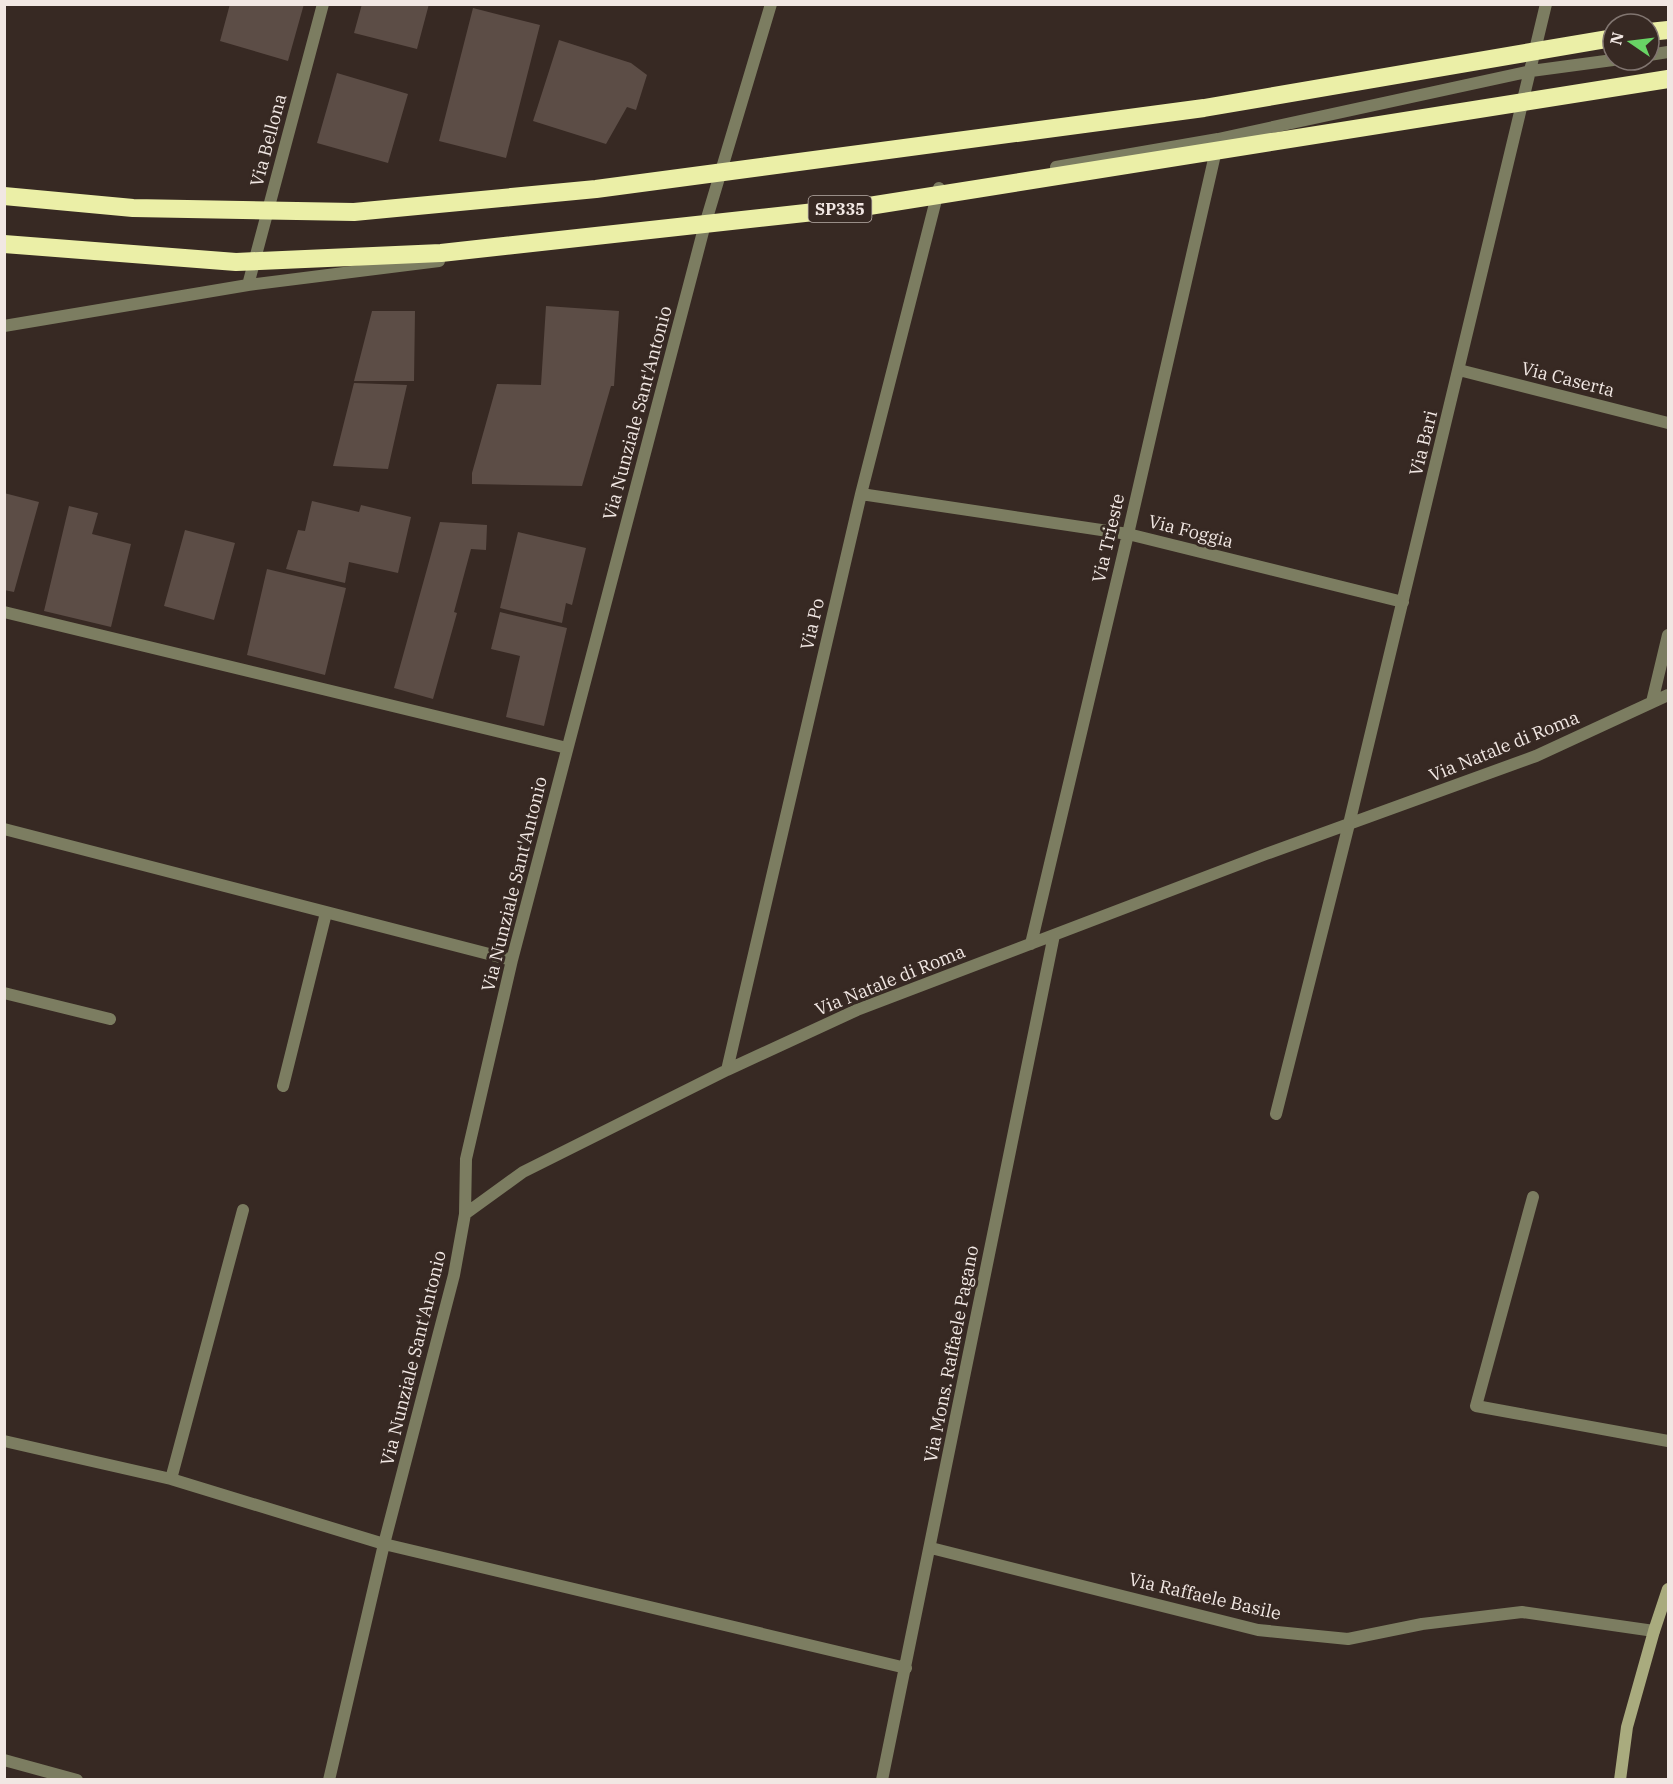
<svg xmlns="http://www.w3.org/2000/svg" width="1673" height="1784" viewBox="0 0 1673 1784" font-family="'IBM Plex Serif',serif">
  <rect width="100%" height="100%" fill="#372923"/>
  <path fill="#5c4d46" d="M230,4h74l-16,57 -68,-20z
    M362,4h67l-12,45 -63,-16z
    M473,8l67,17 -34,133 -67,-17z
    M559,40l72,23 16,12 -11,35 -9,-3 -21,37 -73,-23z
    M337,73l71,21 -20,69 -71,-20z
    M546,306l73,5 -5,75h-3l-29,100 -110,-2v-11l25,-89 44,1z
    M372,311h43l-1,70h-60z
    M354,383l53,2 -19,84 -55,-3z
    M4,493l35,9 -25,90 -10,-2z
    M312,501l47,11 2,-7 50,12 -13,56 -49,-11 -4,21 -59,-14 12,-39 7,1z
    M69,506l29,7 -6,21 39,10 -20,83 -67,-16z
    M440,522l47,3 -1,25 -15,-1 -17,63 3,1 -24,86 -39,-11z
    M185,530l50,13 -21,77 -50,-14z
    M518,532l68,16 -14,57 -6,-2 -4,20 -62,-15z
    M267,569l79,19 -21,87 -78,-20z
    M500,612l67,16 -23,98 -38,-9 14,-61 -29,-7z"/>
  <g fill="none" stroke-linecap="round" stroke-linejoin="round">
    <path stroke="#7c7d61" stroke-width="12" d="M1649,55l19,-3
      M1056,167l162,-28 313,-68 82,-11
      M248,285l75,-281
      M4,326l244,-41 191,-24
      M1459,370l209,53
      M861,494l267,40 275,68
      M4,612l563,136
      M1652,702l16,-67
      M4,829l508,131
      M1031,944l97,-410 89,-388
      M4,993l106,26
      M727,1070l134,-576 78,-306
      M283,1086l43,-173
      M1276,1114l73,-290 197,-820
      M1533,1197l-57,209 192,35
      M465,1214l58,-42 204,-102 130,-60 409,-156 270,-98 132,-61
      M4,1441l167,38 213,65 522,124
      M171,1479l72,-269
      M931,1548l327,82 90,9 74,-15 100,-12 132,19
      M4,1760l73,20
      M329,1780l55,-236 70,-269 11,-61 1,-55 46,-199 192,-732 67,-224
      M882,1780l172,-845"/>
    <path stroke="#a9ab7e" stroke-width="12" d="M1620,1780l7,-53 27,-96 14,-42"/>
    <path stroke="#ebefa7" stroke-width="18" d="M1649,32l19,-2"/>
    <path stroke="#ebefa7" stroke-width="18" d="M4,196l129,12 221,4 242,-23 608,-81 409,-70
      M4,244l232,18 205,-9 428,-47 799,-127"/>
  </g>
  <g text-anchor="middle" dominant-baseline="central" stroke-width="6" stroke-linejoin="round" paint-order="stroke">
    <rect fill="#372923" stroke="#b9aea9" stroke-width="1.5" x="808.5" y="196" width="63" height="26" rx="4.5"/>
    <g font-size="16" font-weight="bold" fill="#f1e7e3">
      <text x="840" y="209">SP335</text>
    </g>
    <g font-size="18" fill="#f1e7e3" stroke="#372923">
      <text transform="translate(268 140) rotate(-75)">Via Bellona</text>
      <text transform="translate(1568 379) rotate(14)">Via Caserta</text>
      <text transform="translate(637 413) rotate(-75)">Via Nunziale Sant'Antonio</text>
      <text transform="translate(1423 443) rotate(-76)">Via Bari</text>
      <text transform="translate(1191 531) rotate(14)">Via Foggia</text>
      <text transform="translate(1108 538) rotate(-77)">Via Trieste</text>
      <text transform="translate(812 624) rotate(-77)">Via Po</text>
      <text transform="translate(1504 746) rotate(-22)">Via Natale di Roma</text>
      <text transform="translate(514 884) rotate(-76)">Via Nunziale Sant'Antonio</text>
      <text transform="translate(890 980) rotate(-22)">Via Natale di Roma</text>
      <text transform="translate(951 1354) rotate(-79)">Via Mons. Raffaele Pagano</text>
      <text transform="translate(413 1358) rotate(-76)">Via Nunziale Sant'Antonio</text>
      <text transform="translate(1205 1596) rotate(13)">Via Raffaele Basile</text>
    </g>
  </g>
  <rect width="1673" height="1784" fill="none" stroke="#f1e7e3" stroke-width="12"/>
  <g transform="translate(1631 42) rotate(284)"><circle r="28" fill="#372923" stroke="#817570" stroke-width="1.5"/>
  <path d="M0-4.5L10 22L0 15L-10 22Z" fill="#68d465"/>
  <text y="-9" font-size="16" font-weight="bold" text-anchor="middle" fill="#f1e7e3">N</text>
  </g>
</svg>
